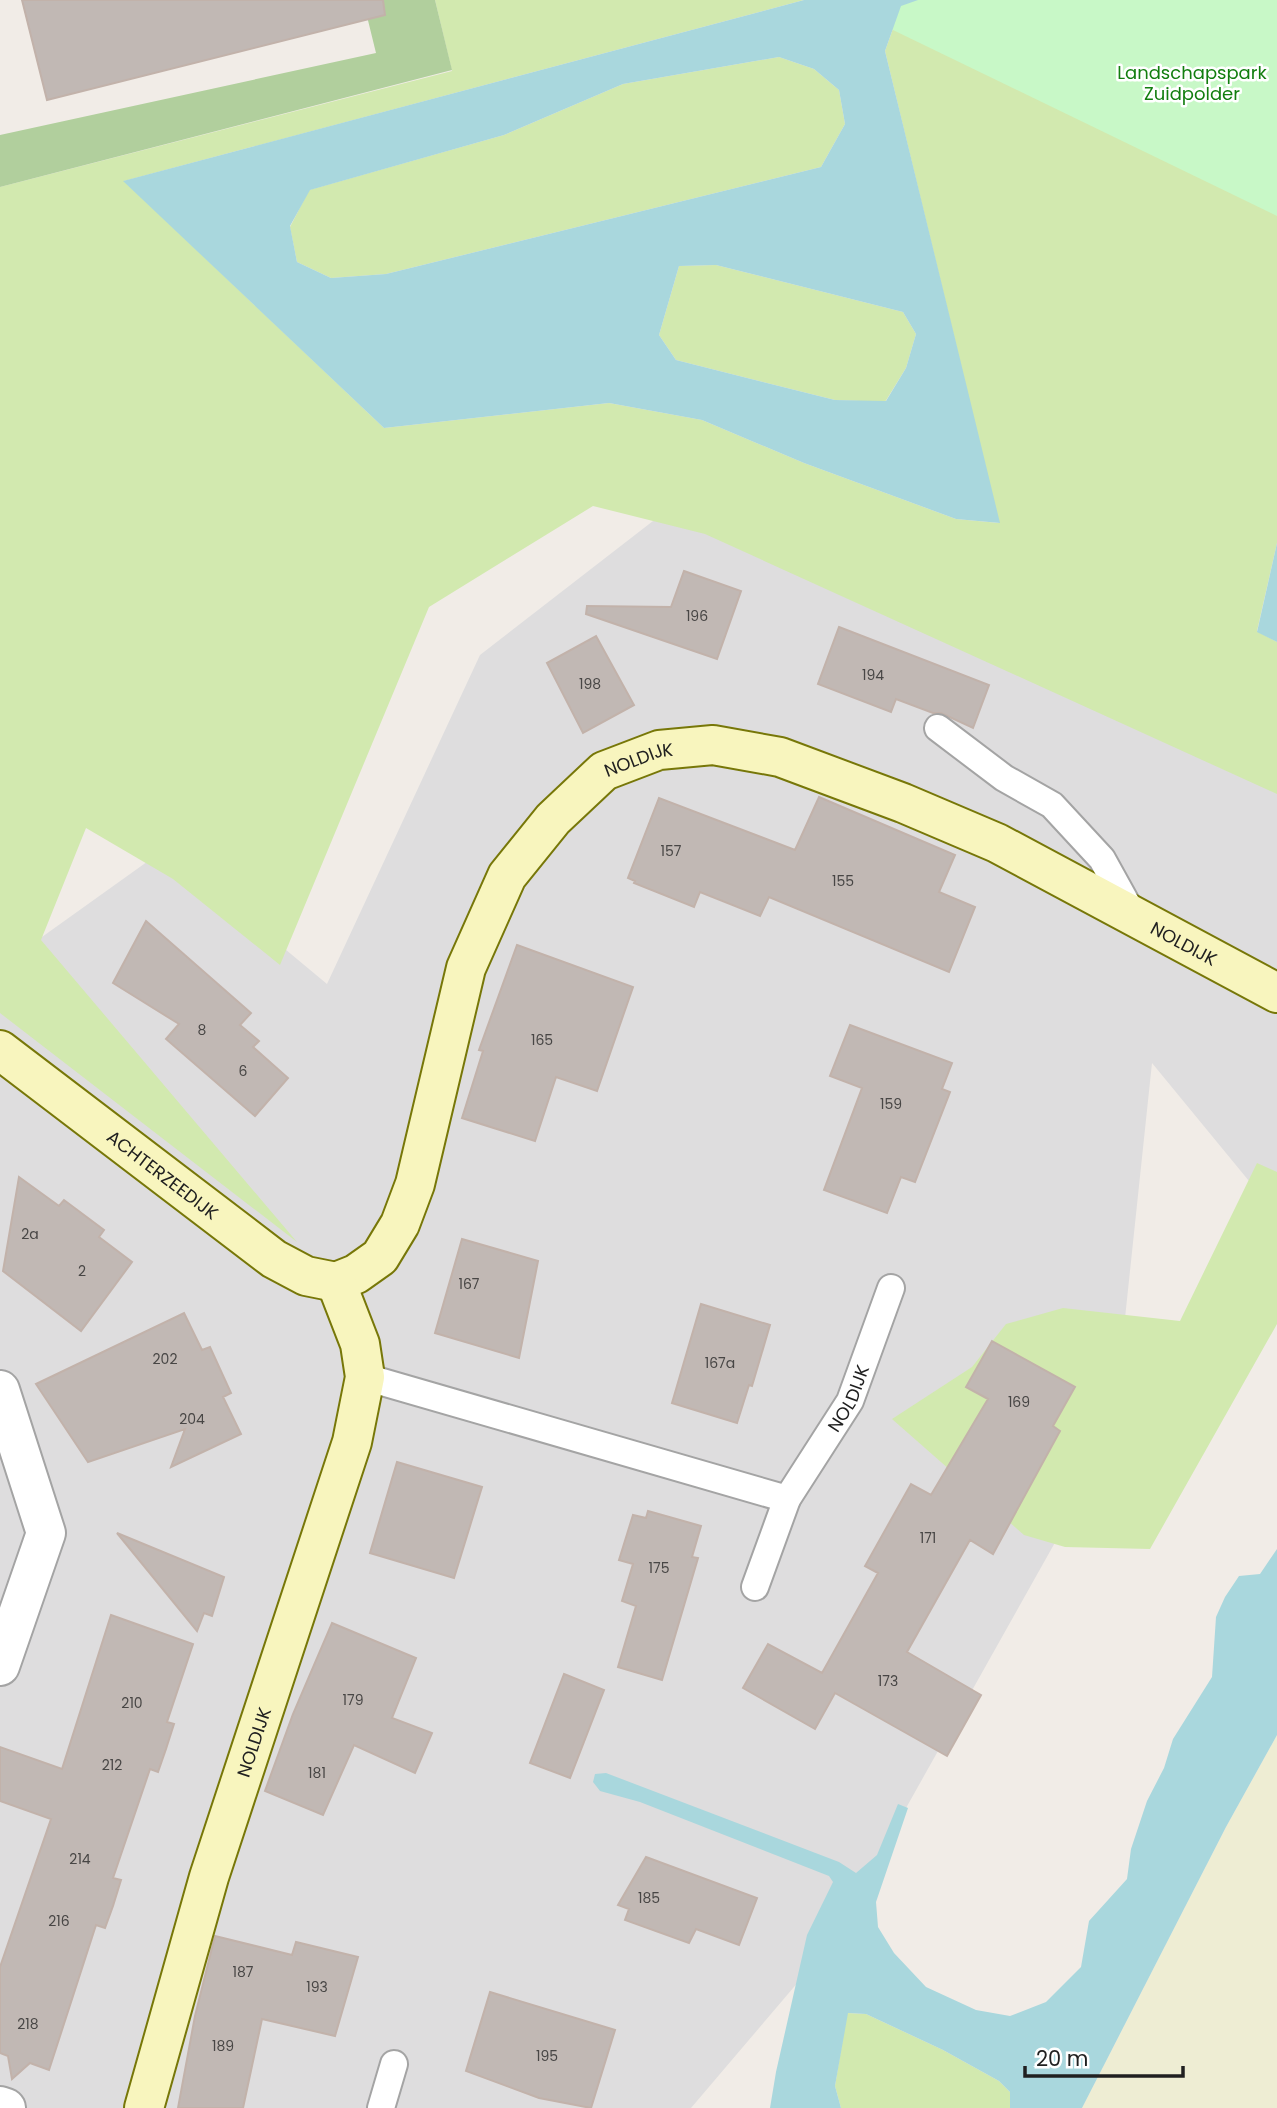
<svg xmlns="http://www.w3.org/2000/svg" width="1277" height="2108" viewBox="0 0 1277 2108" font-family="Poppins,sans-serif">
  <rect width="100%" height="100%" fill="#f1ece7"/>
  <path fill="#deddde" d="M684,497l593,230v488l-125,-152 -40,378 -284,506 -137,161h-691v-1141l165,-118 162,135 153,-329z"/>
  <path fill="#eeedd3" d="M1277,1735v373h-195l144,-281z"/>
  <path fill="#d2e9af" d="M435,0h369l-680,181 260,247 225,-25 93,17 102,43 152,56 43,4 -114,-472 16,-45 17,-6h359v543l-20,88 20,11v152l-572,-260 -112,-28 -164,101 -149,358 -107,-86 -87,-51 -45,112 256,302 -297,-229v-826l452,-116z
    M779,57l35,12 25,21 6,34 -24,43 -435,107 -55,4 -34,-16 -7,-35 19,-37 195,-55 119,-51z
    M716,265l187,47 13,22 -10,34 -21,34 -50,-2 -159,-40 -17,-25 20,-69z
    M1257,1163l20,9v152l-127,225 -85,-2 -41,-12 -132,-116 80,-52 34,-43 57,-16 117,13z
    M847,2013l19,1 77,36 56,31 11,11v16h-169l-6,-22z"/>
  <path fill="#b1cf9d" d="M363,0h72l17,70 -452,117v-52l376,-82z"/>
  <path fill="#c8f8c7" d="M831,0h446v216z"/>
  <path fill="#a9d7dd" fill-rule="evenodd" d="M804,0h114l-17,6 -16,45 115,472 -44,-4 -152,-56 -102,-43 -93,-17 -225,25 -261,-247zM779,57l35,12 25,21 6,34 -24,43 -435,107 -55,4 -34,-16 -7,-36 20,-36 194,-55 119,-51zM716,265l187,47 13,22 -10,34 -20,33 -51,-1 -159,-40 -17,-25 20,-69z
    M1277,543v99l-20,-10z
    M1277,1549v186l-51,92 -144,281h-72v-16l-11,-11 -56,-31 -77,-36 -18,-1 -13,73 6,22h-71l6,-36 31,-137 26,-53 -4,-6 -189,-74 -40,-11 -7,-9 2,-8 11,-1 233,89 17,11 21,-18 21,-51 10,4 -32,94 2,25 16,26 32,34 50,23 34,6 36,-14 35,-35 8,-46 38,-42 4,-30 16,-48 17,-33 9,-29 39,-62 4,-60 9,-20 14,-21 21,-2z"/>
  <path fill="#c1b8b4" stroke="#c2b2aa" stroke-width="2" d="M22,0h361l2,15 -338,85z
    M684,571l57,20 -24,68 -131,-45 1,-8 84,1z
    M839,627l150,58 -16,43 -32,-15h-8l-37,-14 -5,13 -73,-28z
    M596,636l38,69 -51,28 -36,-70z
    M819,797l136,58 -16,37 36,15 -26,65 -180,-75 -9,19 -60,-24 -6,15 -60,-24 1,-2 -7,-3 31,-80 136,52z
    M146,921l105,92 -11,12 19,16 -6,6 35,31 -33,38 -89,-77 13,-15 -66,-41z
    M517,945l116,42 -36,104 -41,-14 -21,64 -73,-23 21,-67 -4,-1z
    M850,1025l102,38 -10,26 8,3 -35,90 -14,-5 -14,36 -63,-23 38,-102 -32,-12z
    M19,1177l40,29 5,-6 40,30 -5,7 33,25 -51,69 -78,-60z
    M462,1239l76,22 -19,97 -84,-25z
    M701,1304l69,21 -18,61 -3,-1 -12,38 -65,-20z
    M184,1313l18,37 8,-3 21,46 -8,4 18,37 -70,33 14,-38 -97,33 -52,-78z
    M992,1341l83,46 -22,39 7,5 -67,123 -23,-14 -63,112 74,43 -34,61 -112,-63 -20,36 -72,-41 25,-44 54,29 56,-100 -13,-7 46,-82 20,11 57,-96 -22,-12z
    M397,1462l85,25 -28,91 -84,-25z
    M648,1511l53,15 -9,31 6,1 -36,122 -44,-13 18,-61 -14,-5 11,-37 -14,-4 14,-45 13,3z
    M117,1533l107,44 -12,39 -8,-3 -7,18z
    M111,1615l82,29 -26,78 7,2 -8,25 -8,23 -8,-3 -37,109 8,2 -8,26 -8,22 -9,-3 -47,145 -19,-7 -18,16 -4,-23 -8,-3v-86l51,-148 -51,-18v-54l62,22z
    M332,1623l84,35 -24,60 40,15 -17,40 -61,-28 -31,70 -58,-24 28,-77z
    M564,1674l40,16 -34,88 -40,-15z
    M646,1857l111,41 -18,47 -43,-16 -7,14 -64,-23 4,-11 -11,-4z
    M215,1936l77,19 4,-13 62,15 -23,79 -73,-17 -19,89h-65l17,-92z
    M490,1992l125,38 -24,78 -52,-10 -73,-27z"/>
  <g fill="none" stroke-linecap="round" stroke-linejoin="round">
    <g stroke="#a4a4a4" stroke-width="30">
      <g id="lane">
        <path d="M938,728l66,50 48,27 50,54 31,56"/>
        <path d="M365,1377l422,122"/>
        <path id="s1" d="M755,1587l32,-88 63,-98 41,-113"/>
        <path d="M381,2108l13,-44"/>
      </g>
    </g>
    <g stroke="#a4a4a4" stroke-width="42">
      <path id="street" d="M0,1390l46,143 -46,133
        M0,2106l6,2"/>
    </g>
    <g stroke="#777708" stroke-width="42">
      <g id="secondary">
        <path id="s2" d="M0,1050l274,209 32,17 30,6"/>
        <path id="s3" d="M336,1282l20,-8 24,-17 20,-33 15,-40 51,-216 41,-92 46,-57 51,-48 55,-21 54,-5 67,12 123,46 94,40 280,150"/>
        <path id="s4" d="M144,2108l65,-231 143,-435 13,-65 -5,-33 -24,-62"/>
      </g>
    </g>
    <use href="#lane" stroke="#fff" stroke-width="26"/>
    <use href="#street" stroke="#fff" stroke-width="38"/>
    <use href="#secondary" stroke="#f8f5be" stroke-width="38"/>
  </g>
  <g text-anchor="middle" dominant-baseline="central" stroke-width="5" stroke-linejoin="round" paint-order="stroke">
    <g font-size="14" fill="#484645">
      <text x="697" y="616">196</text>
      <text x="873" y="675">194</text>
      <text x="590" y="684">198</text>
      <text x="671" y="851">157</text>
      <text x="843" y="881">155</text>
      <text x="202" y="1030">8</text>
      <text x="542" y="1040">165</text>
      <text x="243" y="1071">6</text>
      <text x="891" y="1104">159</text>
      <text x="30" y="1234">2a</text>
      <text x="82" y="1271">2</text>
      <text x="469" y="1284">167</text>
      <text x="165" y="1359">202</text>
      <text x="720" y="1363">167a</text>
      <text x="1019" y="1402">169</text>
      <text x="192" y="1419">204</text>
      <text x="928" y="1538">171</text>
      <text x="659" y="1568">175</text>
      <text x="888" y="1681">173</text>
      <text x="353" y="1700">179</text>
      <text x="132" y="1703">210</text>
      <text x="112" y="1765">212</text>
      <text x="317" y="1773">181</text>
      <text x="80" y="1859">214</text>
      <text x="649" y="1898">185</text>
      <text x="59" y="1921">216</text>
      <text x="243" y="1972">187</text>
      <text x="317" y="1987">193</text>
      <text x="28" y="2024">218</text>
      <text x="223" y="2046">189</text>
      <text x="547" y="2056">195</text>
    </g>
    <g font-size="18" fill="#127e0f" stroke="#fff">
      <text x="1192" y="72">Landschapspark<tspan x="1192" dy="21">Zuidpolder</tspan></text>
    </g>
    <g font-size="18" fill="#202020" stroke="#fff">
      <text stroke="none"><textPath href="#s3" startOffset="635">NOLDIJK</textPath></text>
      <text stroke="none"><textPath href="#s3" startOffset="1225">NOLDIJK</textPath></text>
      <text stroke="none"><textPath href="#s2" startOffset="205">ACHTERZEEDIJK</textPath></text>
      <text stroke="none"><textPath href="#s1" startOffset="212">NOLDIJK</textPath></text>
      <text stroke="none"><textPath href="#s4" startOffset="382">NOLDIJK</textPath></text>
    </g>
  </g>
  <path d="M1025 2066v10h158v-10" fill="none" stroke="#202020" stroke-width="3.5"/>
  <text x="1036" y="2066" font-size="21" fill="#202020" stroke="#ffffff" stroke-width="5" paint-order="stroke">20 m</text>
</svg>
